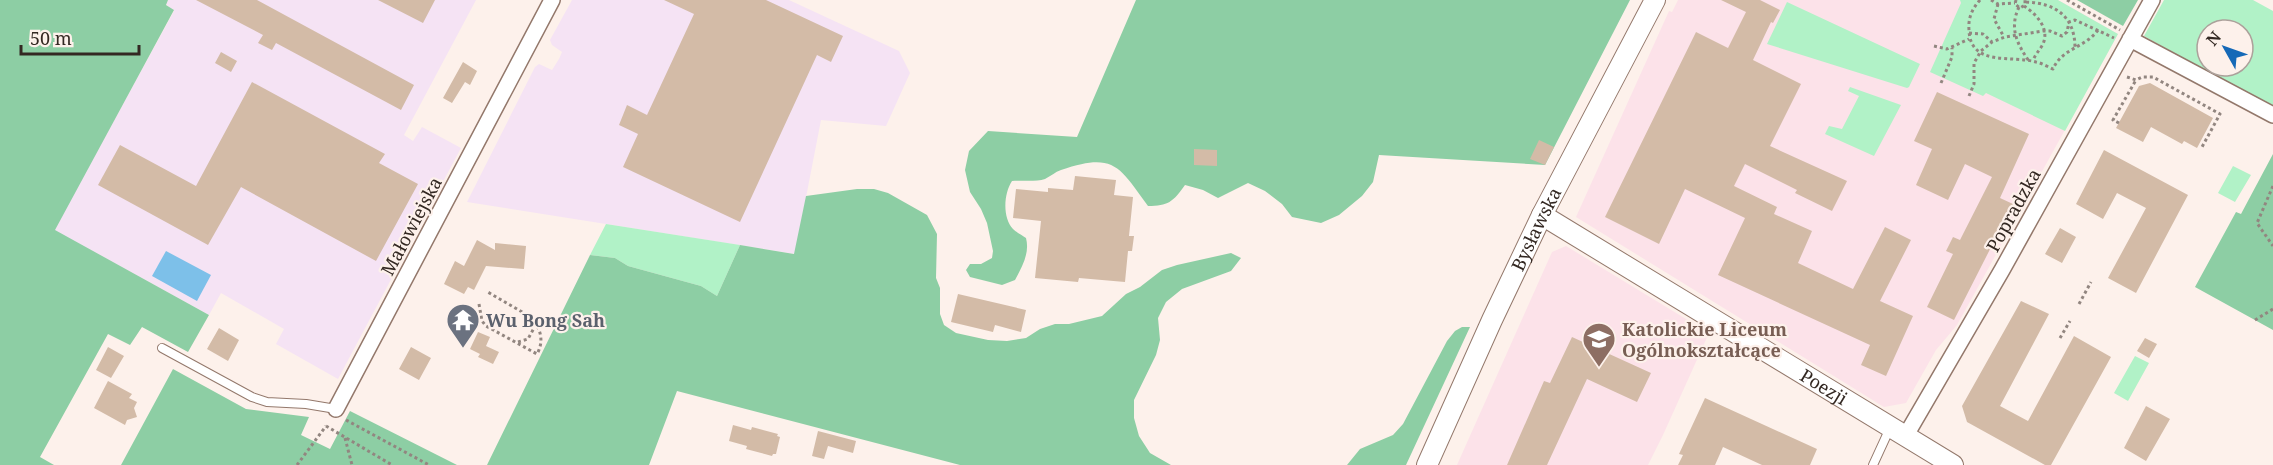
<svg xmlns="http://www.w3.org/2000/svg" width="2273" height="465" viewBox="0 0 2273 465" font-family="'Noto Serif',serif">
  <rect width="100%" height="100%" fill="#fdf1eb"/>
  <path fill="#fce2e9" d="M1678,0h380l60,34 -161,291 -21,25 -30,53 -22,4 -308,-190 93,-206 3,1z
    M1566,246l143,87 -46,102 -15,30h-191l95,-213z"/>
  <path fill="#f5e3f4" d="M168,0h308l-72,135 9,6 9,-14 39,21 -123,231 -62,-35 8,-15 -63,-36 -12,22 -155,-85 120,-219 -8,-7z
    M572,0h217l110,51 11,22 -24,53 -65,-6 -26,134 -328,-52 68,-135 4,-3 13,6 7,-11 3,-7 -10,-7 -2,-5z"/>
  <path fill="#b1f2c7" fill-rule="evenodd" d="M1960,0h98l60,34 -53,97 -79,-38 -3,3 -53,-24 31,-69z
    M2164,0h89l20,11v98l-129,-73zM2207,30h36v36h-36z
    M1787,2l133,62 -11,23 -2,1 -140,-44z
    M1850,87l51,18 -27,51 -49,-22 4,-8 13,3 17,-33 -11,-5z
    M2233,166l18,9 -16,27 -17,-9z
    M606,224l134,21 -23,51 -16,-10 -73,-20 -13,-8 -25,-3z
    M2135,356l14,7 -21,38 -14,-8z"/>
  <path fill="#8dcea4" d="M0,0h168l-2,5 8,5 -119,220 154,85 -21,37 -46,-25 -12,18 -22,-11 -68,123 14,8h-54z
    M1136,0h494l-85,165 -166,-10 -6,27 -11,14 -23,19 -18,8 -29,-6 -10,-13 -17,-13 -17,-8 -30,15 -15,-8 -18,-5c-12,17 -17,21 -37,21 -29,-40 -34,-54 -87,-36 -6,2 -10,6 -16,9 -9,3 -23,1 -33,2 -8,12 -10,36 1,48 3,3 9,6 13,9 4,15 -4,29 -11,42l-13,5 -32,-8 -4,-7 4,-6h11l11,-6 1,-7 -6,-28 -6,-14 -11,-17 -5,-22 4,-19 19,-20 89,6z
    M2077,0h61l-15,26z
    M2273,154v176l-78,-43 41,-75 5,2z
    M857,189h17l14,4 39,22 10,19 -1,44 4,10v26l4,11 12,8 32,7 19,1 19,-3 14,-9 15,-5h14l33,-8 24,-22 14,-7 22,-17 15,-5 54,-12 10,5 -10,13 -49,18 -16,13 -8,16 2,22 -4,15 -22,45v18l5,18 11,17 21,12h-211l-283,-74 -28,74h-162l103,-210 25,3 13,8 73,20 16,10 23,-51 54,9 12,-58z
    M1462,327h8l-64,138h-59l13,-16 33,-14 10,-11 44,-83 8,-10z
    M173,369l73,40 63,8 -8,18 29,14 20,-38 107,54h-336z"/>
  <path fill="#7dc0e9" d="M166,251l45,24 -14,26 -45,-25z"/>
  <path fill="#d3bba7" d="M196,0h61l157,85 -13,25 -125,-67 -4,7 -14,-7 5,-8z
    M378,0h57l-12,23z
    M664,0h102l77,36 -12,26 -14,-7 -77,167 -117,-55 15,-33 -19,-9 8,-20 20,10 47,-101z
    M1721,0h39l20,10 -7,13 -2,-1 -18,38 48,24 -31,62 77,35 -15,30 -37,-18 2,-3 -52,-26 -11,22 43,21 -3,7 38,17 -14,32 55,26 32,-62 26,13 -31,61 33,15 -27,60 -25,-11 9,-20 -152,-70 27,-57 -60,-29 -26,55 -54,-27 91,-185 32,16 18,-36z
    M221,52l16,9 -6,11 -16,-9z
    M463,62l14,9 -7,14 -5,-3 -13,21 -9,-5z
    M252,82l133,72 -6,9 39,21 -42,77 -135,-74 -33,58 -110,-60 22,-40 76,41z
    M2150,83l63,35 -16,30 -13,-7 -2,3 -31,-17 -8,15 -27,-14 23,-42z
    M1937,92l92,42 -29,64 13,6 -59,116 -27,-13 26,-53 -7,-3 7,-14 7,3 32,-63 -27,-13 -17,36 -32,-15 16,-36 -18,-8z
    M1539,140l15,7 -9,18 -15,-6z
    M1194,149l23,1v16l-23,-1z
    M2104,150l84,45 -52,98 -28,-15 38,-70 -29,-15 -14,26 -27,-15z
    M1075,176l41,4 -2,15 19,2 -4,39h5l-2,15h-4l-3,31 -46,-4 -1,4 -43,-4 6,-57 -28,-3 3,-29 32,3v-4l25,2z
    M2060,228l16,9 -14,26 -17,-9z
    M477,240l18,10v-7l31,3 -2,23 -38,-3 -12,24 -6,-3 -4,7 -20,-10 11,-23 9,5z
    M958,294l68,16 -5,22 -26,-7 -2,7 -42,-10z
    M2021,301l28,13 -49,92 28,15 46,-85 37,21 -60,108h-6l-78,-43 -5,-16z
    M219,328l20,12 -11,21 -21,-12z
    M478,332l12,5 -4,9 13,6 -6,12 -15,-7 2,-3 -10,-5z
    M1572,337l79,36 -14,29 -50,-23 -40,86h-40l37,-84 6,2z
    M2145,338l12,6 -8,14 -12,-7z
    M108,347l16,9 -13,22 -15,-8z
    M411,347l20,11 -12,22 -20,-11z
    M108,381l24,13 -3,4 8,4 -3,6 3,9 -10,3 -2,5 -31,-17z
    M1705,398l112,51 -7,16h-48l-39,-18 -8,18h-37l5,-10 -4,-1z
    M2146,406l24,13 -24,42 -22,-13z
    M733,425l18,5 1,-3 26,7 -1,2 3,1 -4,17h-3l-1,2 -26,-7 1,-3 -18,-5z
    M818,431l38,10 -3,12 -25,-7 -4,13 -12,-3z"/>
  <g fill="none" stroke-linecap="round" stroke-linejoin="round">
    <g stroke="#93786b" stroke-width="10">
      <path id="service" d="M162,348l90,49 15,5 39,2 30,5
        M1873,465l17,-37"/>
    </g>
    <g stroke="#93786b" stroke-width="18">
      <path id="minor" d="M2130,39l143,76
        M336,409l216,-409
        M1905,437l97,-167 150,-270"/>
    </g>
    <g stroke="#93786b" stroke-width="22">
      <g id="tertiary">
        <path id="s1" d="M1542,215l411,250"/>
        <path id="s2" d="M1427,465l65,-145 50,-105 113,-215"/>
      </g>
    </g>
    <path stroke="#928680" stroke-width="3" stroke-dasharray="3 3" stroke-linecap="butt" d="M1980,0c-8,9 -12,18 -11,30 1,37 43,25 67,32 6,1 12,5 17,7 9,-21 32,-21 45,-39
      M1991,0l7,4 17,-1
      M2016,0l-1,4 5,4 5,-3v-5
      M2067,0l53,30
      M2026,2c30,1 49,15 49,46
      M1998,4l-4,15 10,18
      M2024,6c12,8 26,22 19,38 -3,6 -8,10 -10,17
      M2019,7c-10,21 -2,37 10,54
      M1969,33l14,1 9,8
      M1934,46l13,3 22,-10
      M2127,77l9,3 6,-3h11l67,37 -18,33
      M1941,83l11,-26v-9
      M1969,96l5,-12v-21l7,-12 11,-9 13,-5 38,-6h7l12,5 5,-4 2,-10 6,-2 39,18
      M2119,123l-6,-3 23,-40
      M2273,186l-16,37 16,23
      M479,304l3,17 4,5 51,28c8,-14 3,-28 -8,-38l-43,-25
      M2079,304l12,-22
      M2255,320l18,-11
      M2060,338l10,-17
      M518,342l10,-3 6,-11v-6
      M346,420l83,45
      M326,426l66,39
      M345,438l7,27
      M297,465l29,-39"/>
    <use href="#service" stroke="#fff" stroke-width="8"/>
    <use href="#minor" stroke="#fff" stroke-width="15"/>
    <use href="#tertiary" stroke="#fff" stroke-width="20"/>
  </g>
  <defs>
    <g id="temple-pin" transform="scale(1.725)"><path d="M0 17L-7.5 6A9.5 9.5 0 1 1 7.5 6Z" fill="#6b7280" stroke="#fdf1eb"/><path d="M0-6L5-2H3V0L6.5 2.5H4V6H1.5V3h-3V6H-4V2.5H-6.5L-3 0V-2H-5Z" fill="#fff"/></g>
    <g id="school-pin" transform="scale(1.725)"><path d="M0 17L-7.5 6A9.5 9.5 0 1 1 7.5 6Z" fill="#8d6e63" stroke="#fdf1eb"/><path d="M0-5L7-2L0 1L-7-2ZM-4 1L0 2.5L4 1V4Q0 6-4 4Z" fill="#fff"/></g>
  </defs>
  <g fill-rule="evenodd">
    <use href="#temple-pin" x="463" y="320"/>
    <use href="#school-pin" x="1599" y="339"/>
  </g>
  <g text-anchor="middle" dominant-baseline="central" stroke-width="4.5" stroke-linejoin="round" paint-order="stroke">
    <g font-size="18" fill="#332822" stroke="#fdf1eb">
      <text transform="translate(2013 210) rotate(-61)">Popradzka</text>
      <text transform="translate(411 226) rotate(-62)">Małowiejska</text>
      <text stroke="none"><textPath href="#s2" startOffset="260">Bysławska</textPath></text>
      <text stroke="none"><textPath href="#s1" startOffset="330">Poezji</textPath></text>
    </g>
    <g font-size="18" font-weight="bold" fill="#5b616d" stroke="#fdf1eb" text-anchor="start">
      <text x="486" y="320">Wu Bong Sah</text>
    </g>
    <g font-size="18" font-weight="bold" fill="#785e54" stroke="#fdf1eb" text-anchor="start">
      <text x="1622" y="329">Katolickie Liceum<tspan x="1622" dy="21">Ogólnokształcące</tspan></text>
    </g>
  </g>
  <g transform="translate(2225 48) rotate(310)"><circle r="28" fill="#fdf1eb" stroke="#aca19b" stroke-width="1.5"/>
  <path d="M0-4.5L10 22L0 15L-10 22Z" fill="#1569b7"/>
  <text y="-9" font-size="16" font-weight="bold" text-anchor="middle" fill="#332822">N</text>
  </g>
  <path d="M21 45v9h118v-9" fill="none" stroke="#332822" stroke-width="3"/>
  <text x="30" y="45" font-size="18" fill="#332822" stroke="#fdf1eb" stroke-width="4.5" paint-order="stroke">50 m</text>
</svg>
